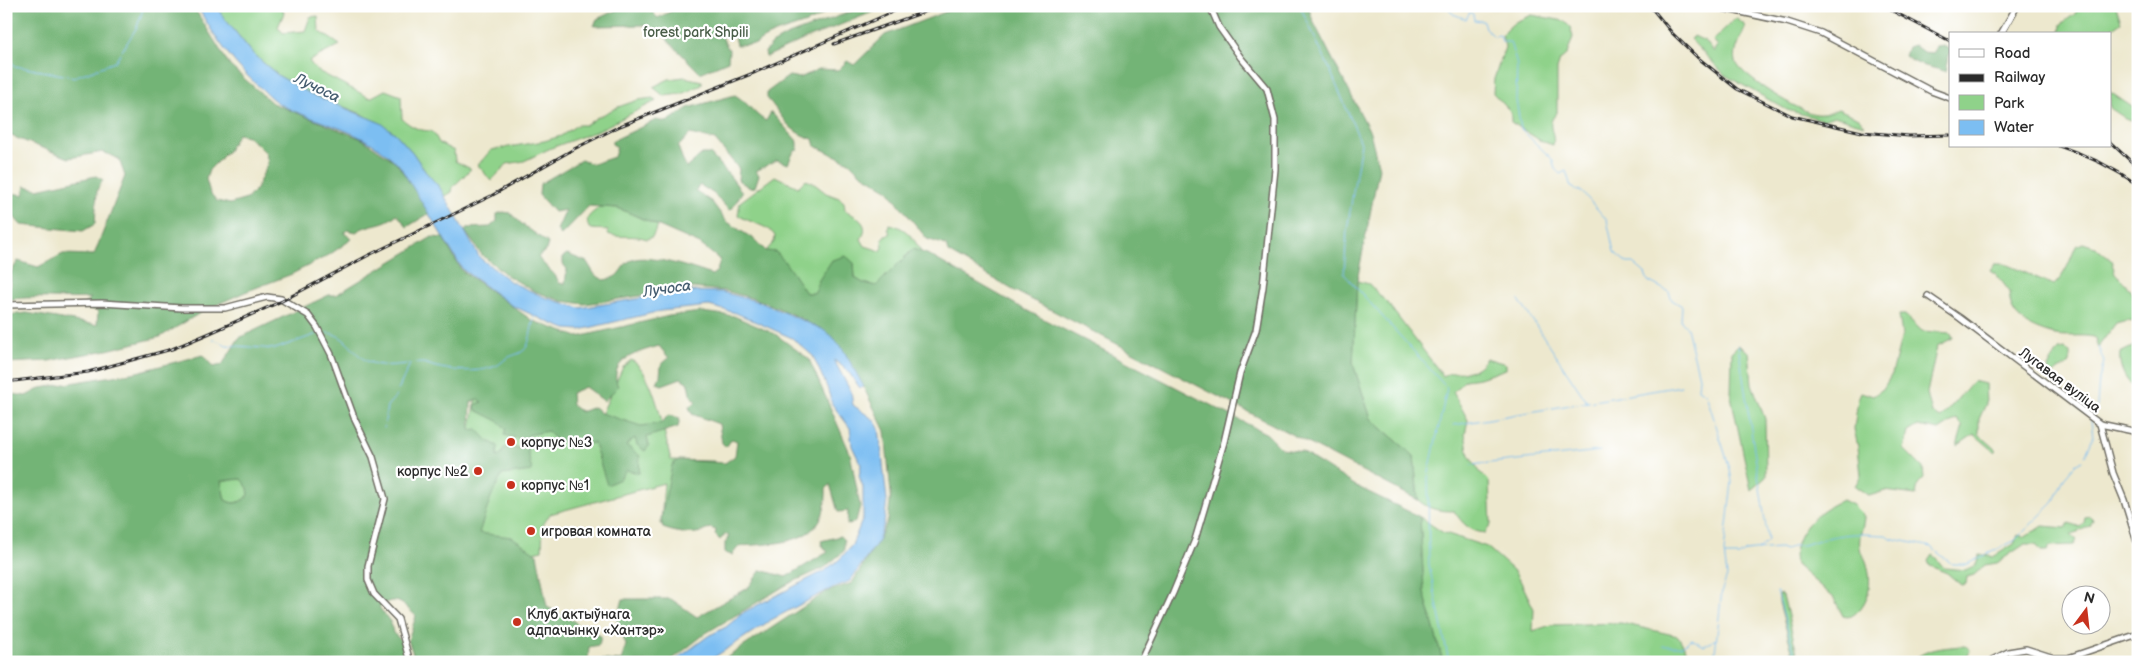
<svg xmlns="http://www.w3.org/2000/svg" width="2144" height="668" viewBox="0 0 2144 668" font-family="'Balsamiq Sans',sans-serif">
  <rect width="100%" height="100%" fill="#fff"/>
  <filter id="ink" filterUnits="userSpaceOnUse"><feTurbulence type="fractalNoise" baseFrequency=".02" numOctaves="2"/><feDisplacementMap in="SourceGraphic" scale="10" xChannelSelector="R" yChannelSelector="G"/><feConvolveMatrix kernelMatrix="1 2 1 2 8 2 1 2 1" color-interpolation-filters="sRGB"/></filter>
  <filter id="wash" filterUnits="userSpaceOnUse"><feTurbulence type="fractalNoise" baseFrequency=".0096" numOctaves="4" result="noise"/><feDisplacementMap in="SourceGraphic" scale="20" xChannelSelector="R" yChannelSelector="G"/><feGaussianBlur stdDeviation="1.12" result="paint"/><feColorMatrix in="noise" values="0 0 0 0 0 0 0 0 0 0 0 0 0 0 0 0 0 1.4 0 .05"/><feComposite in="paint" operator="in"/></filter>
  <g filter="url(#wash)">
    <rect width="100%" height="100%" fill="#ede8ce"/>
    <path fill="#8fd28a" stroke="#5d7e5a" d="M218,6h63l3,7 -6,14 5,6 22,-2 5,-14 8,-1 1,15 21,14 -31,16 7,9 54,28 15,-8 16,6 1,23c4,3 9,7 14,9 13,6 15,-3 23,15l15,8 1,10 16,8 -18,18 -1,5 -8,5 -4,-9 -15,-17 -12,-18 -17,-19 -34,-20 -51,-20 -32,-18 -25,-21 -33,-41z
      M2079,6h37l5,16 -17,12h-44l1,-10 14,-10z
      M1532,15l32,6 6,6 3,10 -6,17 -7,6 -3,9v44c-13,13 -1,17 -4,32l-12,-4 -30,-19v-10l-18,-19 1,-14 11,-32 -3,-11 3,-5 10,-9z
      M1736,18l10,8c-4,11 -13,24 -10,36 4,14 65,51 80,52 8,1 16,-2 22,-5l21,9 5,7 -30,-9 -11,4 -36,-10 -62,-35 -35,-36 4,-3 11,5 9,11 4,-6 -5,-6z
      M684,77l18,4v4l-20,9 -18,2 -11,-9 16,-8z
      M2110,92l28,19v11l-13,-4 -15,-10z
      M653,98l3,3 -59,30 -46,17 -27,13 -17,3 -16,17 -13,-16 13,-15 53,-9 17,-5 16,-11h9l10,-7 22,-11 20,-7z
      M775,176l23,11 7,-7 7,2 14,11 13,5 5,4 1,8c13,8 26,14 16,29l4,7 16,5 2,-4 -1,-8 3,-4 5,-1 -2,-6 1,-4c16,2 26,15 32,28l-8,-3 -37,37 -13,-3 -8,-5 -1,-15 -35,17 -4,13h-9l-10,-13 -2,-5 -28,-24 8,-9 1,-6c-6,-11 -26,-13 -37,-21l2,-13z
      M599,207l19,1 40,18 -6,11 -5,2c-13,-5 -27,0 -39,-5v-3c-7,-3 -12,0 -19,-3 -5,-13 3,-13 10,-21z
      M2083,243l12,4 16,13 4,13 10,10 13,20v19l-11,-2 -11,3 -18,24 -4,-10c-15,-3 -29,1 -43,-3 -21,-6 -44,-17 -41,-42l-14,-18 -6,-4 4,-6h11l49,21c12,-11 16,-25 22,-39z
      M1357,281l12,3 19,20 55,72c15,-8 32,2 43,-18l20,6v5l-26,9 -15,2 -12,12 15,28 -3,14 4,21 11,17 9,9 2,43 -6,9c-15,-1 -23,-10 -31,-22 -14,0 -25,-1 -36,-11l-4,-44 -43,-37 -18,-55z
      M1899,315h6l17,16 29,2 2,5 -16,8 -10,47 5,20 9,5 32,-37 12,3 1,20 -7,15v15l18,16 -2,2 -21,-18 -17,12 6,-20 -7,-7 -17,11 -21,-4 -10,6 -4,17 19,19 1,10 -6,6 -2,11 -31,-4 -16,5 -14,-10 6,-11 -3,-28 -4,-18 4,-30 3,-7 12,4 10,-7 9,-15 10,-39z
      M2138,341v49c-12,-7 -20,-23 -18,-37l14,-7z
      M1738,345l11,7 3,32 13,35 1,58 -15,13 -20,-94 1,-45z
      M2065,349l5,3c1,18 -7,12 -16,22l-5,-1 -1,-6 11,-17z
      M631,360c24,11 33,75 40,100l43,1 -9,64 -44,-1 3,-41 -114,31 -7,11 -1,25 -74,18 2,-135 6,-35 63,4 62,13 22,-48z
      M242,479l6,9 1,7c-8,7 -14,11 -24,5l-5,-19z
      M1843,500l10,5 11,11c0,11 -6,19 -4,31 0,5 4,9 6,14 6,17 5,38 -9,51 -5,4 -7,6 -14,4l-9,-18 -38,-33c-7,-30 22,-56 47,-65z
      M2090,516l3,4 -3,6 -19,9 6,5 -3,5 -24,1 -3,5h-6l-5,-7h-11l-28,19 -12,2 -11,10 -7,2 -1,7 -5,1 -14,-12 -17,-7 -2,-5 4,-6 4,3 8,10 21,2 11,-5 4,-11 13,3 21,-13 4,-9 6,2c6,-5 13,-6 19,-11l23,2 3,-5 11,4 4,-4 1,-6z
      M1420,517l22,15 45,15 26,23 7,10 14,29 -1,22 18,-6 70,-2 57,13 12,21 -1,5h-246l-19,-70z
      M1781,594l3,5 15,63h-4l-16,-60v-7z
      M1966,646l4,4 -2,6c-7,3 -14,2 -19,6h-37c11,-14 37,-15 54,-16z"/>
    <path fill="#73b476" stroke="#4f7050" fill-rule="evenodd" d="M6,6h187l37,60 42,37 90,36 34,23 34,51 -23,14 -10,-13c-14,13 -27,8 -41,18l-8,-2 -4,3 8,6 -23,16 -37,19 -47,18 -40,18 -45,27 -53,13 -58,11 -43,2v-48l21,-2 70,12 1,-14 -16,-4 9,-9c-29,2 -57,-3 -85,2v-12l4,-2 1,-14 7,-11 20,6 25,-13 31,1 31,-79 -6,-17 -16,-7 -34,6 -63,-24zM238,134l9,2 10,8 9,9 2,10 -12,26 -9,10 -17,5 -13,-3 -7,-8 -4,-14 3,-9 18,-18z
      M625,6h31l-3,7 5,5 23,-12h139l5,6c-14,15 -51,16 -69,32l-20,1 -4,-17 -10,9 7,13 -1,11 -28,12 -39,-40 -16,-8 -51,1 3,-7z
      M866,6h22l-83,33 -39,18 -1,-5 7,-8 14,-8z
      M961,6h347l5,15 57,111 9,36 -22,113 -4,83 18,55 43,37 4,44 -405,-210 -65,-38 -2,-7 -19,-6 -40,-50 -27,-16 -11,-11 -34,-16 -2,-7c-26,-7 -30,-23 -46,-41v-6l22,-16 11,2 19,-9 19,1 9,-9 7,4 31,-30z
      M1914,45l9,7 10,1 4,-6 7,-1 6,4 -4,22c-15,-6 -28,-5 -41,-16l3,-9z
      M735,95c15,9 17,18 31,26l5,-9 27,30v8l-4,1 -6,13 -11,-4 -21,11 3,4 -4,12 -5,1 -12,-8 1,-11 -24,-29 -25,-6 -12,13 8,21 16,-14h8l20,22 12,16 -10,17 -3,1 -15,-16 -14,-9 -5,6 17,11 14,19 29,19 11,11 10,1 9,10 21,31h9l4,-13 13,-20 14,-4 8,7 1,15 8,5 13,3 37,-37 14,5 93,53 247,127 15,15 20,3 54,34 64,31 4,75 19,70h-723l106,-70 26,-9 27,-44 9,-19 3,-26 -6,-63 -25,-51 -25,-41 -35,-21 -38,-17 -36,-10 -33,-3 -108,16 -23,-3 -28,-10 -26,-15 -26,-21 -17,-24 2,-3 23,-1 7,-6v-7l6,-2 7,1 12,11 26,19 -2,7 -8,7c6,10 17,14 21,26l6,1 2,-15 -4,-5v-7l4,-3 20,8 8,13 9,5c4,-1 11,-2 14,-6 5,-5 6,-11 14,-14 16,-7 63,9 80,15l5,-4 3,-11 -20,-16 -82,-36 -29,-2 -28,29 -4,-5 9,-20 -12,2 -15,-17 1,-11 41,-24 12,4 21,-7 3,-10 -5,-3v-3l44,-21 11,2 21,-14z
      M96,176l7,4 -6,10 -2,34 -12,7 -62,-6 -15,-17v-25h2l3,10 12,2 2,-9 13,3z
      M432,237l11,1 19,33 71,50 45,16 91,-21 32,-4 33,4 41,18 34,25 41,94 10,53 -4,15 -9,4 1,-14 -10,1 -8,-28 -4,5c2,56 -45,54 -87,57l-7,9 -7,-2v-10l4,-7 -4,-2 -5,6 -5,-5 1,-5 -6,-2c-13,9 -34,5 -47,0l-2,-9 11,-54 6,-5 47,3 10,-7 2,-15 -5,-2 -6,8 -4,-4 -3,-19 -27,-10 -3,-7 7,-5 -6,-8 -2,-11 -7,-5 -19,7 -5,-2 3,-7 1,-11 8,-7 -10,-12c-20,6 -52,13 -41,41l-14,14 -19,-14 -14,6 1,12 9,7 13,-5 7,6 40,13 21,-3 6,-8 12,3 -2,9 -31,10 2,9 -4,5 -8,-6 -2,-7 -9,7 14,11 -1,17 -13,-3 -6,9 -13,6 -13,-42 -14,2 -24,-5 -8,-9 -20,4v19l4,17 -30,4 -11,22 -12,36 33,4 25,17 10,53 27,14 9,10 7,1 11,4 -2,9 -10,2 -1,12 33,2 5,-16 -9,-24 6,-22h48l26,18 51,-29 13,-18 25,7 42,-25 -6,-7 -1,-4 19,-5 4,4v11l-20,17 -36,16 -82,49 -37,29h-253l-8,-22 8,-24c-13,-12 -20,-22 -37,-9l12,16 2,10 9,8 5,21h-401v-269l20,3 15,-8 96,-16 66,-17 10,12 9,-2 17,-27 90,-43h7zM478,399l4,3 -7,3 1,5 22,11 8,8 -2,6 17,4 -1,9h-16l-3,7 -4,2 1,-11 -10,-5 -11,-12 -7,1 1,-28zM241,479l7,9 1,7c-8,7 -14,11 -24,5l-4,-19z"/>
    <path fill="#7cbef2" stroke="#54748e" d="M197,6h21l3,8 33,41 25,21 32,18 70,29 15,11 17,19 12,18 15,17 40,70 31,24 33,15 36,11 105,-17 37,1 38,10 62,27 11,8 11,14 20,36 -4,1 -13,-18 -13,-10 17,32 2,13 21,15 5,8 8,72 -3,24 -7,19 -27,38 -24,10 -55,29 -64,42h-34l35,-26 18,-9 18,-15 80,-41 16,-12 12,-14 11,-27v-31l-4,-11 2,-11 -9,-19 -2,-18 -18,-24 -5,-17 -14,-31 -21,-18 -56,-25 -27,-7 -48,5 -81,19 -14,-1 -18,-7 -37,-17 -48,-35 -64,-105c-36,-36 -76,-39 -118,-60 -7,-4 -13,-10 -18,-15 -28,-23 -48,-52 -66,-84z"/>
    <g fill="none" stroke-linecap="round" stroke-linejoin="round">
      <path stroke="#7cbef2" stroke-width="1" d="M1300,6l30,64 31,73 -14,87 -3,44 103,114 -19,89 1,88 20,97
        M1447,6l6,8 13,5 4,-7 3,2 1,6 9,1 2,7 9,8 6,-1 2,7h8l7,23 -1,35 5,29 31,30 3,10 5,5 6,-3 5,16 11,5 25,28 7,32 13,11h6l12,10 3,8 21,11 3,8 10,6 -1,15 6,7 12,49 -1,12 8,5 24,75 2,13 -8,70 3,24 -5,14 -8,72
        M6,55l9,11 59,11 41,-15 22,-35 7,-21
        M1519,300l68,102
        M327,333c20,1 26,22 42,29 18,7 34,1 53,1 5,0 9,3 14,4 18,4 40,6 57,0 6,-1 10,-7 16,-10 7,-3 15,-4 18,-11 4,-8 4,-20 8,-30
        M213,339l13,6 49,4 42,-15
        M1738,345l30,195 -10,10
        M398,390l12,-26
        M2093,413l4,-7 2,-27 5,-17 -6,-15
        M1454,425l227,-39
        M384,428l3,-22 10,-11
        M2085,456l8,-19 -2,-17
        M1471,465l129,-14
        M1725,556h14l7,-5 8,-1 26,-2 5,2c12,-8 13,-3 22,-6 17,-6 37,-11 55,-10 9,0 15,1 24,1l4,3 41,9 21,17h15l47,-23 39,-38 11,-25 11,-13 7,-4
        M1777,592l20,70
        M1663,646h19l10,-7 12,7 12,-7"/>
    </g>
  </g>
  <g filter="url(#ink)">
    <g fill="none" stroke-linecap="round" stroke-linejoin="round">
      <g stroke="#6f6d64" stroke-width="8">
        <path id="minor" d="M1713,6l74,16 34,11 110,58 19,7
          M2001,34l16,-28
          M1928,296l32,22 140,106 13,49 11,27 14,45
          M6,305l96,-2 80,5h43l42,-11 14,2 27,16 9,12 14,27 24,66 18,37 12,42 -17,67v14l6,14 24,25 12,43
          M2100,424l38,8
          M1992,660l16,-8 18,-3 28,9h14l70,-24
          M1141,662l32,-69 22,-53 29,-98 16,-69 16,-43 7,-43 12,-118v-49l-8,-31 -26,-31 -22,-31 -9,-21"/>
      </g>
      <use href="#minor" stroke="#fff" stroke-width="5"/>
      <g stroke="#2b2b2b" stroke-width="3">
        <path id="rail" d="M1650,6l22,27 25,24 40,32 55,27 70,16 47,4 41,-1
          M1883,6l67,35
          M834,44l107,-38
          M2110,142l28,26
          M2059,146c28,9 55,22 79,39
          M6,382l82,-10 84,-23 38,-16 72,-32 85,-45 124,-60 83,-47 46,-23 136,-54 150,-66"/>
      </g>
      <use href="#rail" stroke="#fff" stroke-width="1" stroke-dasharray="4" stroke-linecap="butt"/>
    </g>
  </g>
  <g fill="#c8321e" stroke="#fff" stroke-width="2">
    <circle cx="511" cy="442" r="5"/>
    <circle cx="478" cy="471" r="5"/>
    <circle cx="511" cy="485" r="5"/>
    <circle cx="531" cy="531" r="5"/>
    <circle cx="517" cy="622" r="5"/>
  </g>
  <g text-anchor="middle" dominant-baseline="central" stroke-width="4.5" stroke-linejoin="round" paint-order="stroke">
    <g font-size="14" fill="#495d48" stroke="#fff">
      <text x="696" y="32">forest park Shpili</text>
    </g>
    <g font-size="14" fill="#2b2b2b" stroke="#fff">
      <text transform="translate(2060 380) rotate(37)">Лугавая вуліца</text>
    </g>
    <g font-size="14" fill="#2b2b2b" stroke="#fff" text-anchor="start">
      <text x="521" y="442">корпус №3</text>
      <text x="468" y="471" text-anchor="end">корпус №2</text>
      <text x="521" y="485">корпус №1</text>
      <text x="541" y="531">игровая комната</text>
      <text x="527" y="614">Клуб актыўнага<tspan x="527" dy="16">адпачынку «Хантэр»</tspan></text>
    </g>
    <g font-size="15" font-style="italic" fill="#475e71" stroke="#fff">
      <text transform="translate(317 88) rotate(26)">Лучоса</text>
      <text transform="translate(667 289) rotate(-8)">Лучоса</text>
    </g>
  </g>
  <rect width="2144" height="668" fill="none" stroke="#fff" stroke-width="25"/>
  <rect x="1949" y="32" width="162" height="115" fill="#ffffff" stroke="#aaaaaa"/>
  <rect x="1959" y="49" width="25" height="8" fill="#ffffff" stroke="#aaaaaa"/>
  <text x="1994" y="58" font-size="15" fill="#2b2b2b">Road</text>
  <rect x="1959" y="74" width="25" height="8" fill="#2b2b2b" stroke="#aaaaaa"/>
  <text x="1994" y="82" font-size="15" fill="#2b2b2b">Railway</text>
  <rect x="1959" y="95" width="25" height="15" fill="#8fd28a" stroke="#aaaaaa"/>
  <text x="1994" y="108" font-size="15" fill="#2b2b2b">Park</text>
  <rect x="1959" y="120" width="25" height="15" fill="#7cbef2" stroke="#aaaaaa"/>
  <text x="1994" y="132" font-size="15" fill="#2b2b2b">Water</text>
  <g transform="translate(2086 610) rotate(15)"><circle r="24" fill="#ffffff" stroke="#aaaaaa"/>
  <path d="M0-4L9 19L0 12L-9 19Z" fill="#c8321e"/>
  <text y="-8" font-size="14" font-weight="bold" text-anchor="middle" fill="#2b2b2b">N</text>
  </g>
</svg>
